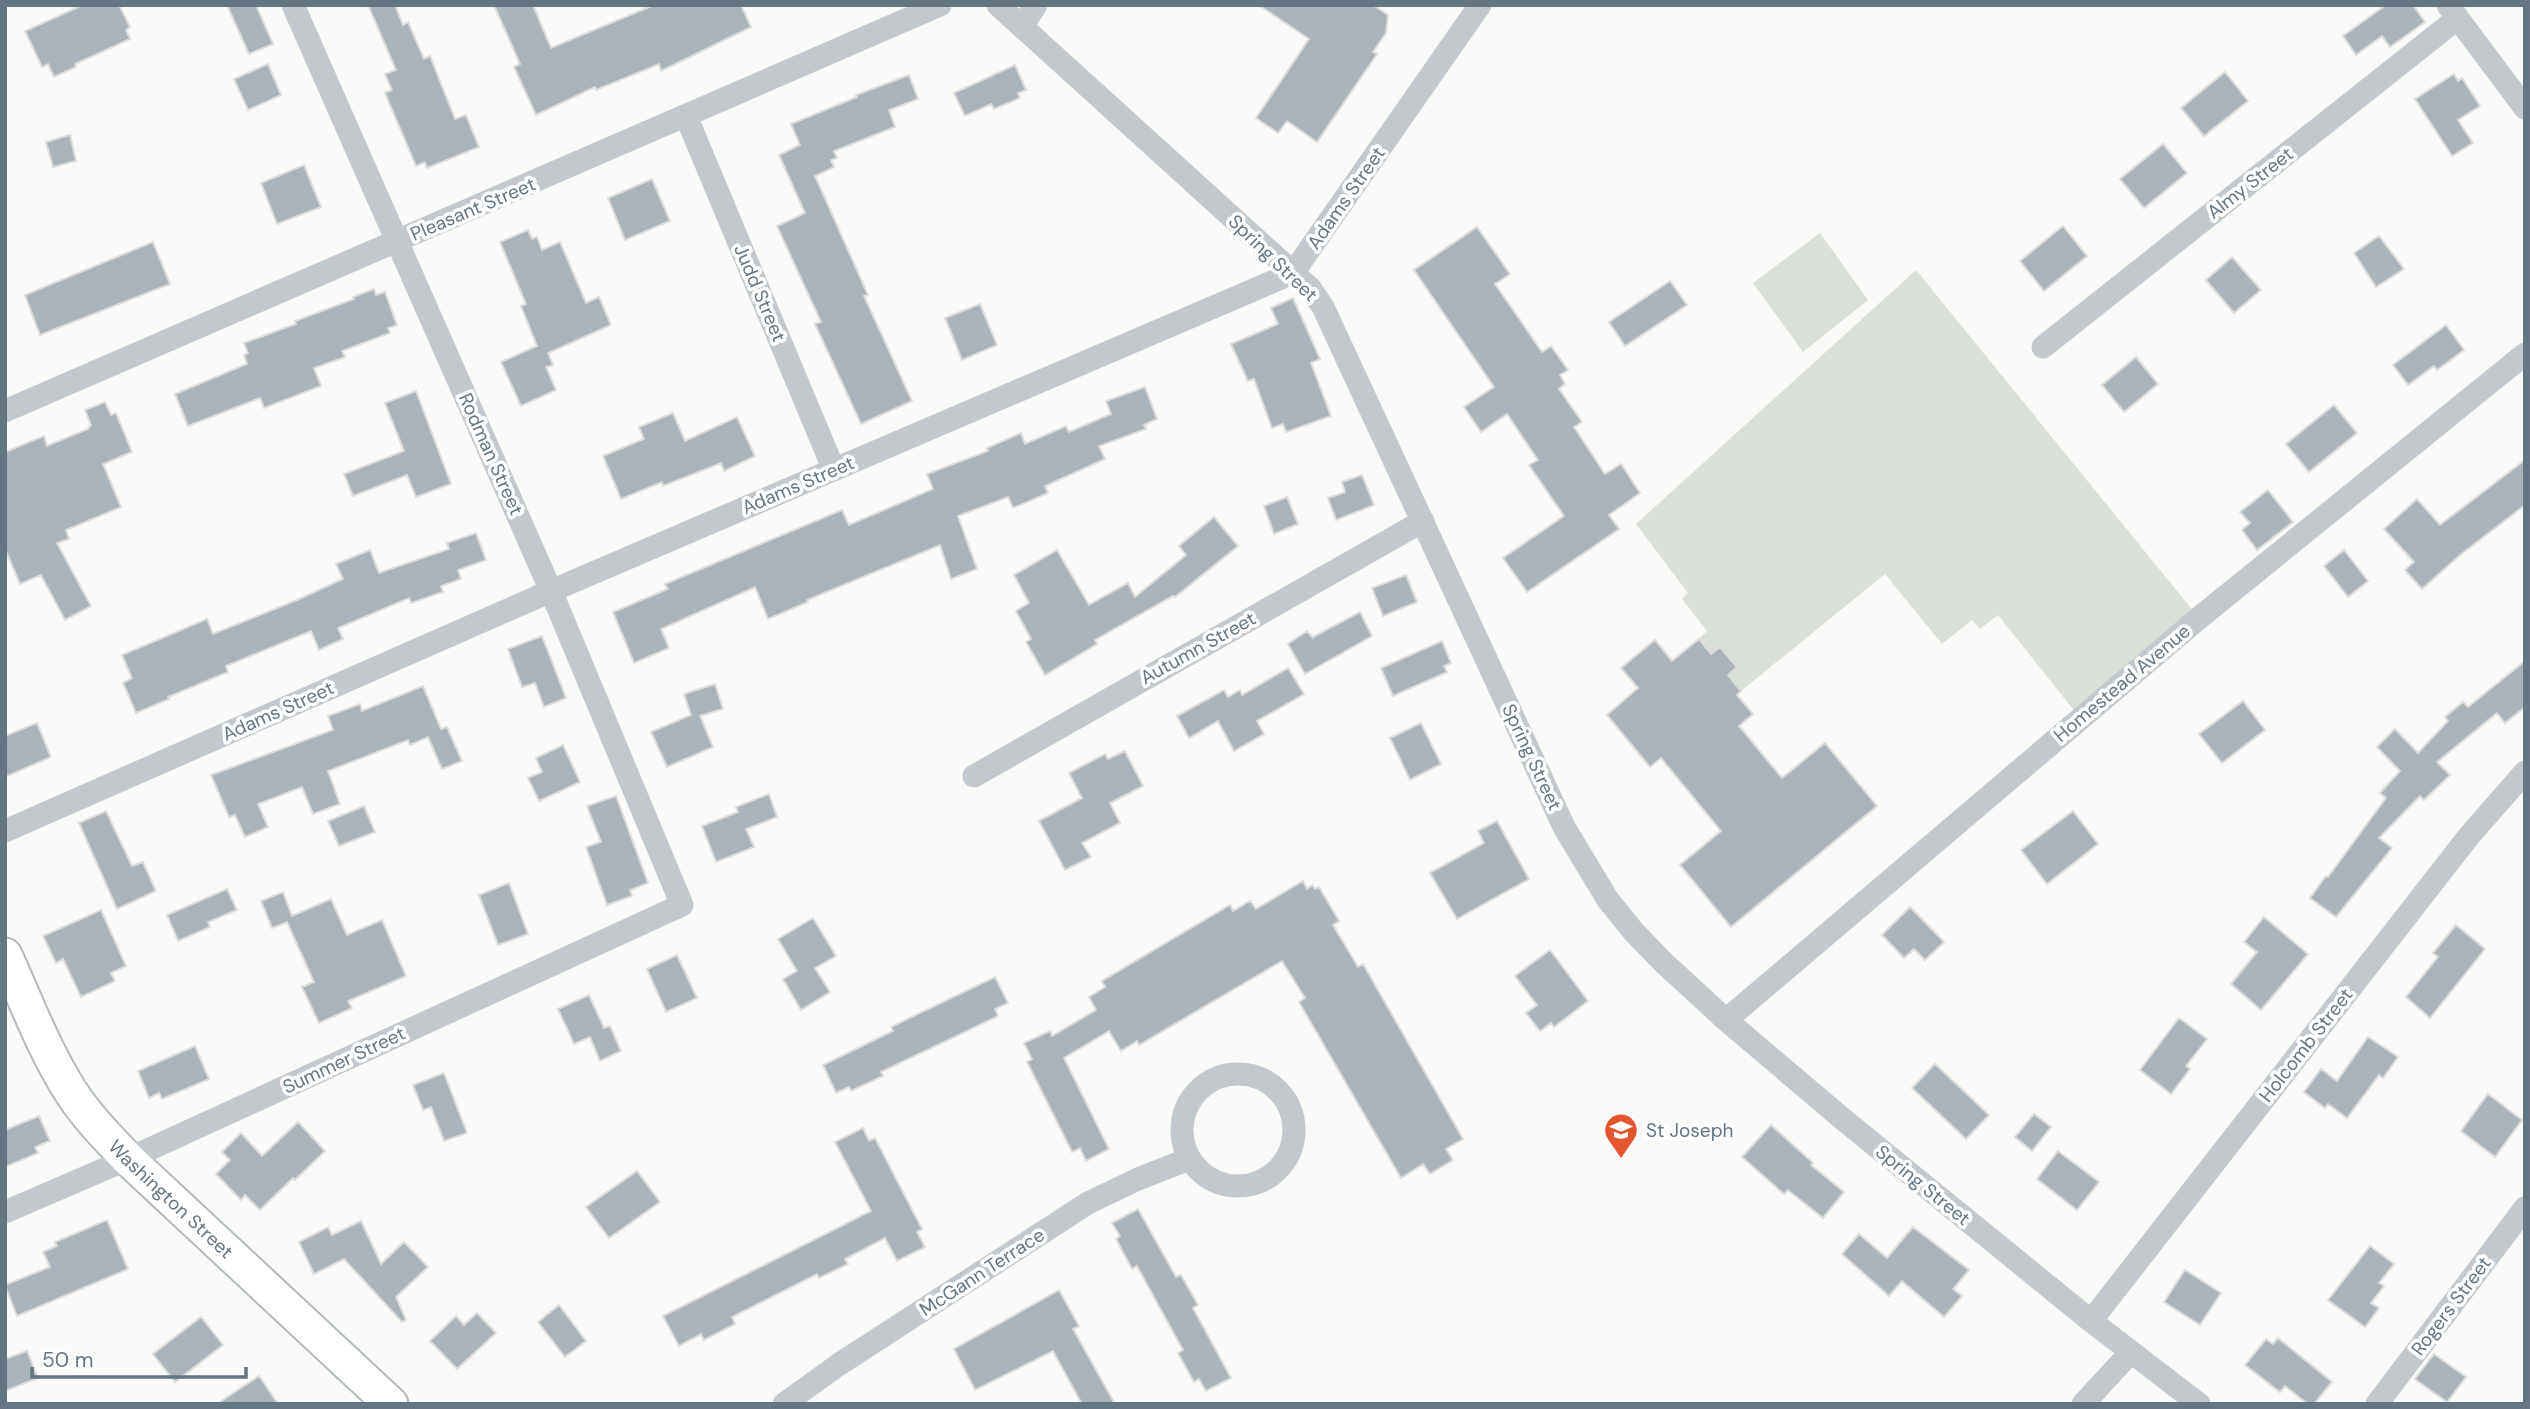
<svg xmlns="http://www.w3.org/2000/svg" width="2530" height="1409" viewBox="0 0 2530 1409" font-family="'DM Sans',sans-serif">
  <rect width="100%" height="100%" fill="#fafaf8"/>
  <path fill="#dadfd7" d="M1820,233l48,67 -65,52 -50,-69z
    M1916,270l283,348 -119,100 -82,-103 -18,14 -8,-9 -30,24 -57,-70 -144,117 -13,-16 9,-8 -16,-20 -10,7 -12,-15 8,-8 -25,-32 6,-6 -52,-69z"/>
  <path fill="#aab3b9" stroke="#dcdcda" stroke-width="2" d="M83,5h36l11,22 -4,3 4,9 -55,25 1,3 -22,10 -6,-13 -6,3 -17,-36z
    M227,5h29l17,39 -24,10z
    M368,5h27l8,20 5,-3 16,37 6,-3 25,63 11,-4 13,32 -52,21 -2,-6 -9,4 -31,-73 7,-3 -7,-16 11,-4z
    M494,5h39l18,43 103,-43h87l10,22 -90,44 -2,-7 -63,26 -1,-3 -59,28 -22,-48 6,-3z
    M1259,5h114l15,10 -2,18 -13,19 4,2 -60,88 -30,-21 -9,12 -22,-15 53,-79z
    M2386,5h27l12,17 -35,25 -8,-11 -26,19 -13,-19z
    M268,64l13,31 -33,15 -14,-31z
    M1015,65l11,25 -8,3 2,5 -26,11 -3,-5 -26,12 -11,-23z
    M2225,72l23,29 -44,35 -23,-28z
    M2454,74l4,7 4,-3 18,28 -22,14 15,23 -21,13 -37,-57z
    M909,75l9,24 -29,11 6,17 -61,24 3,7 -6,2 3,7 -19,9 53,119 -4,1 48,105 -51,23 -46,-100 6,-2 -44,-96 28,-13 -26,-58 21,-10 -9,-21 66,-27 -1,-2z
    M70,135l6,26 -23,6 -7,-25z
    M2163,144l24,29 -43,35 -24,-29z
    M304,165l17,42 -44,17 -16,-41z
    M652,179l18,42 -45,19 -17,-42z
    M2063,226l24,30 -43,35 -24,-30z
    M1477,227l33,47 -15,10 47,68 9,-6 17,24 -8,5 5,9 -6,5 23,33 -8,5 31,47 16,-10 19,29 -31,22 10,14 -92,63 -24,-34 61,-42 -35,-51 9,-5 -31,-46 -26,18 -17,-25 30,-20 -80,-117z
    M528,230l4,9 5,-2 5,13 18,-8 26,61 13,-6 12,28 -63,28 5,12 -7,2 10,23 -35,16 -20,-44 36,-16 -16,-40 5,-2 -26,-62z
    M2379,236l25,33 -28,18 -22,-34z
    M153,242l17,42 -130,51 -15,-40z
    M2232,257l29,33 -27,23 -28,-33z
    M1670,281l17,24 -62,41 -16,-24z
    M374,289l2,6 9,-3 12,33 -9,3 2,5 -48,18 3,6 -31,11 7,18 -57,22 -4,-10 -72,28 -13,-32 72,-30 -3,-9 4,-2 -4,-10 52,-19 -1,-3 59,-22 -1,-2z
    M1293,298l27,61 -9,4 20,53 -45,16 -3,-8 -11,4 -18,-49 -6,2 -17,-37 47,-20 -7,-16z
    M980,304l17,41 -35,15 -17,-42z
    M2446,325l18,25 -27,20 -3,-4 -26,19 -15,-20z
    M2136,357l22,27 -34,28 -22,-27z
    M1145,387l12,32 -13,6 2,4 -47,17 6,13 -60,27 3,7 -35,15 -5,-11 -50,19 19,53 -26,10 -11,-34 -133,55 1,2 -40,17 -13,-32 -94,42 8,19 -35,15 -21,-51 55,-23 -3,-5 177,-74 7,15 84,-36 -6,-15 61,-23 -1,-3 34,-15 4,11 41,-18 3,6 42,-18 -5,-13z
    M416,391l35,93 -35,13 -9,-22 -54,21 -9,-22 60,-23 -19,-48z
    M105,402l6,13 5,-2 16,39 -29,12 18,43 -55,23 3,9 -12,4 34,63 -26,14 -24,-45 -21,9 -15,-35v-97l39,-16 3,10 41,-17 3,-4 -6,-15z
    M2334,405l23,28 -48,39 -23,-28z
    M673,413l12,28 52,-24 18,39 -31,15 -3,-8 -58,23 -1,-4 -41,17 -18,-43 41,-17 -5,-12z
    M2525,460v45l-65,50 -38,34 -17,-19 9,-8 -30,-33 33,-30 23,26z
    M1362,475l12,30 -38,15 -8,-22 17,-6 -3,-10z
    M2268,490l25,32 -36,28 -15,-20 8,-7 -10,-11z
    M1287,497l11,27 -24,10 -10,-28z
    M1214,517l24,29 -63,51 -2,-1 -78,44 2,4 -52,31 -19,-33 5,-3 -15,-28 13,-8 -15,-28 43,-25 32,55 39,-22 7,14 51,-42 -7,-9z
    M476,533l10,27 -28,10 3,9 -20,7 2,6 -32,11 -2,-5 -71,30 5,11 -24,11 -8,-19 -85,35 2,6 -60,25 1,2 -33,14 -13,-30 9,-5 -10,-23 85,-36 6,15 84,-34 46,-21 -7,-15 34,-14 9,23 70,-24 -2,-6z
    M2344,550l24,31 -20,16 -24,-31z
    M1406,575l11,27 -34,14 -11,-28z
    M1360,612l12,24 -67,38 -17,-30 19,-13 7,8 -1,-2z
    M542,636l24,62 -22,9 -9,-24 -13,4 -14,-38z
    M1699,639l12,15 9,-7 17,20 -9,8 13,16 -4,4 16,19 -14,12 43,52 43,-35 52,63 -146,121 -51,-62 41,-34 -60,-73 -11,9 -43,-52 31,-27 -17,-20 34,-28 17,21z
    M1442,641l9,22 -7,3 3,6 -54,24 -12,-28z
    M2525,661v46l-20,16 -8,-10 -60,49 13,13 -26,25 -4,-4 -41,42 13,10 -56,69 -26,-19 16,-22 2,1 58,-79 -6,-5 20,-22 -23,-24 18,-18 23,24 30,-32 -3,-4 18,-15 5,5z
    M1288,668l16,26 -47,27 7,13 -30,17 -16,-30 -29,17 -12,-22 47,-26 4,7 12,-7 2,5z
    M715,684l8,25 -23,7 13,31 -46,20 -16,-35 40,-17 -7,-21z
    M423,686l18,43 6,-2 15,34 -20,8 -14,-32 -18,8 -2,-5 -80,31 12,33 -27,10 -11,-27 -44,17 10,23 -23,10 -10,-22 -6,2 -18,-42 122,-45 -5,-14 32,-12 2,7z
    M2243,701l22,29 -43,33 -23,-29z
    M37,723l14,34 -46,20v-41z
    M1421,723l20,41 -31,16 -20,-42z
    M563,745l17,37 -41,19 -11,-23 14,-6 -6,-14z
    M1125,751l18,35 -33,17 10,20 -38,20 9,14 -26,13 -26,-49 43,-23 -13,-25 36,-19 3,5z
    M769,794l8,23 -31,12 8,18 -38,15 -14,-36 36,-14 -2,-5z
    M616,796l32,87 -18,7 2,6 -25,9 -21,-58 15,-5 -14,-36z
    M364,806l11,26 -36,14 -11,-25z
    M106,811l26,55 11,-4 13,29 -39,18 -38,-86z
    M2073,811l25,33 -51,40 -26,-34z
    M1497,821l32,58 -72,40 -27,-46 54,-30 -6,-12z
    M1303,881l4,8 5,-4 3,4 4,-2 20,34 -6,4 25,42 5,-3 100,175 -17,10 7,11 -23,14 -7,-10 -22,14 -102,-176 6,-4 -23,-37 -143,84 -2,-4 -16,10 -12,-20 -45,27 45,91 -23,12 -6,-13 -8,4 -45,-90 5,-3 -8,-16 26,-12 2,5 44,-26 -7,-13 16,-10 -3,-6 128,-76 3,6 17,-10 6,8z
    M509,883l19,51 -30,11 -19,-50z
    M227,889l10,21 -29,12 2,5 -32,14 -11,-26z
    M283,892l9,24 39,-17 16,36 35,-15 24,56 -58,25 4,7 -33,15 -17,-36 12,-5 -27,-60 -15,6 -11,-27z
    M1910,907l34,35 -19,18 -11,-11 -10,9 -22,-23z
    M101,910l25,56 -15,7 4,8 -34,16 -18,-38 -7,4 -13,-27z
    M2264,917l44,37 -47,56 -30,-26 26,-32 -13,-10z
    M813,918l23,38 -21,12 15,24 -29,18 -18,-31 14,-8 -19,-32z
    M2456,925l29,24 -55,69 -24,-21 32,-40 -5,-4z
    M1550,950l38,51 -34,26 -3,-4 -11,8 -14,-18 11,-8 -22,-29z
    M677,955l20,43 -31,14 -19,-43z
    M995,977l13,26 -13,6 3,7 -117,56 2,4 -32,15 -2,-4 -13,6 -13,-28 70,-34 -2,-4z
    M589,995l15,33 6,-2 11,25 -21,10 -10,-24 -16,7 -16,-35z
    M2179,1018l28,21 -21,27 4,3 -19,25 -31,-24z
    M2368,1037l30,20 -15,21 -4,-3 -32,43 -19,-14 -3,4 -21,-16 17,-23 16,12z
    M195,1046l14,33 -47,20 -3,-6 -10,5 -11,-27z
    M1935,1064l54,51 -23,24 -54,-51z
    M444,1073l23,60 -23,8 -13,-34 -8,3 -10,-25z
    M2488,1094l34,26 -27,37 -34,-26z
    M2034,1114l17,13 -19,24 -17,-14z
    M39,1116l11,25 -15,6 3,6 -33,14v-37z
    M298,1122l27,29 -30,29 -2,-2 -33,32 -15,-15 -4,5 -25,-26 14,-14 -8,-8 19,-19 21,23z
    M1771,1125l42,38 -2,2 33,27 -21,26 -35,-28 -4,4 -42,-37z
    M863,1128l6,13 6,-3 47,91 -5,3 8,15 -28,14 -12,-23 -40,21 3,5 -29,14 -2,-4 -85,43 3,7 -31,16 -3,-6 -22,12 -16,-30 208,-105 -36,-69z
    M2058,1151l41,31 -22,28 -40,-31z
    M637,1171l23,31 -51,36 -23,-31z
    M1138,1209l38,68 5,-2 17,30 -5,3 38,70 -25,13 -7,-12 -5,3 -16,-29 5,-3 -46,-84 -5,3 -16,-30 4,-3 -8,-13z
    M107,1220l21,49 -111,47 -12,-31 45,-18 -7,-15 14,-6 -2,-4z
    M361,1221l20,43 23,-22 24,25 -32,30 10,23 -4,2 -58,-63 -30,15 -15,-32 29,-15 4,8z
    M1913,1227l56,43 -16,19 9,7 -18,21 -42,-36 -13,15 -47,-42 17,-20 28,24z
    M2370,1246l24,18 -15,19 5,3 -13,17 8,5 -14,19 -37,-27z
    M2185,1270l36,23 -21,32 -36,-23z
    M1059,1290l20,36 -6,3 42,75h-33l-29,-53 -78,39 -21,-41z
    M559,1305l27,36 -21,16 -27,-35z
    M477,1313l19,20 -39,36 -27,-28 26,-25 8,9z
    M201,1317l22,28 -48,37 -22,-28z
    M2278,1338l54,44 -18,22h-6l-23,-18 -5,6 -35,-27 21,-26 7,5z
    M27,1351l11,27 -33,13v-32z
    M2434,1354l32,23 -19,25 -32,-23z
    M259,1376l19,28h-61z"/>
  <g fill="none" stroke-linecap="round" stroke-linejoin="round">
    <g stroke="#b3babf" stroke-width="37">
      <g id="secondary">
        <path id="s1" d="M5,955c21,46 39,95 66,137 16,25 37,46 57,67l263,245"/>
      </g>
    </g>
    <path stroke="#c3c8cc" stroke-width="23" d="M998,5l312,283 13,19 241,520 44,73 26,32 29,30 63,58 118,100 247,201 108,83
      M2448,5l77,103
      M1022,26l14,-21
      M686,116l148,354
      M2043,347l415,-329
      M5,411l935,-406
      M974,776l449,-255
      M5,831l546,-240 742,-318 187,-268
      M1726,1020l473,-402 326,-264
      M1182 1130a56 56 0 1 1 112 0a56 56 0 1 1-112 0Z
      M5,1212l123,-53 554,-254 -131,-314 -258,-586
      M2091,1321l378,-485 56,-64
      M784,1404l54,-39 250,-162 50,-24 51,-20
      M2083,1404l48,-52
      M2377,1404l148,-196"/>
    <use href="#secondary" stroke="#fff" stroke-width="33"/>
  </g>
  <defs>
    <g id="school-pin" transform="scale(1.75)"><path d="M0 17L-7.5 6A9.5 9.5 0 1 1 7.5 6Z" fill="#e4572e" stroke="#fff"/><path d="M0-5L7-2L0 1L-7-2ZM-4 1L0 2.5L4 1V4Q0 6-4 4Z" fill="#fff"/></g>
  </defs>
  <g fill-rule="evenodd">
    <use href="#school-pin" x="1621" y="1130"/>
  </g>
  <g text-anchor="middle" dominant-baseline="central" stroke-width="7" stroke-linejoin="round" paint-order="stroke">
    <g font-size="19" fill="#657683" stroke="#fff">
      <text transform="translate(2250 183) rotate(-38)">Almy Street</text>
      <text transform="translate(1346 198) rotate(-55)">Adams Street</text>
      <text transform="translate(473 209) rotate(-23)">Pleasant Street</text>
      <text transform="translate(1273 258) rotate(44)">Spring Street</text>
      <text transform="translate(760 293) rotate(67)">Judd Street</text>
      <text transform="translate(491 454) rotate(66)">Rodman Street</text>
      <text transform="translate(798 485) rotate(-23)">Adams Street</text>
      <text transform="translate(1198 648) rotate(-29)">Autumn Street</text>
      <text transform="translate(2122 683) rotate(-40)">Homestead Avenue</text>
      <text transform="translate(278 711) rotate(-24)">Adams Street</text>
      <text transform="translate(1532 757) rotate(65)">Spring Street</text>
      <text transform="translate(2306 1045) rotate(-52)">Holcomb Street</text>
      <text transform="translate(344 1060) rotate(-25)">Summer Street</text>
      <text transform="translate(1923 1185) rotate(39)">Spring Street</text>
      <text stroke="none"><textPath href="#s1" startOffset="299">Washington Street</textPath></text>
      <text transform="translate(982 1272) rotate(-33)">McGann Terrace</text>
      <text transform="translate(2451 1306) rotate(-53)">Rogers Street</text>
    </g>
    <g font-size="19" fill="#657683" stroke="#fff" text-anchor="start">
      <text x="1646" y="1130">St Joseph</text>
    </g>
  </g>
  <rect width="2530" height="1409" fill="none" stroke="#657683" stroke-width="14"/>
  <path d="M32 1367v10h214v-10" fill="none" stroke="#657683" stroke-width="3.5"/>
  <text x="42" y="1367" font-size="21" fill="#657683" stroke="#ffffff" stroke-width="5" paint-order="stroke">50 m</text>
</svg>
